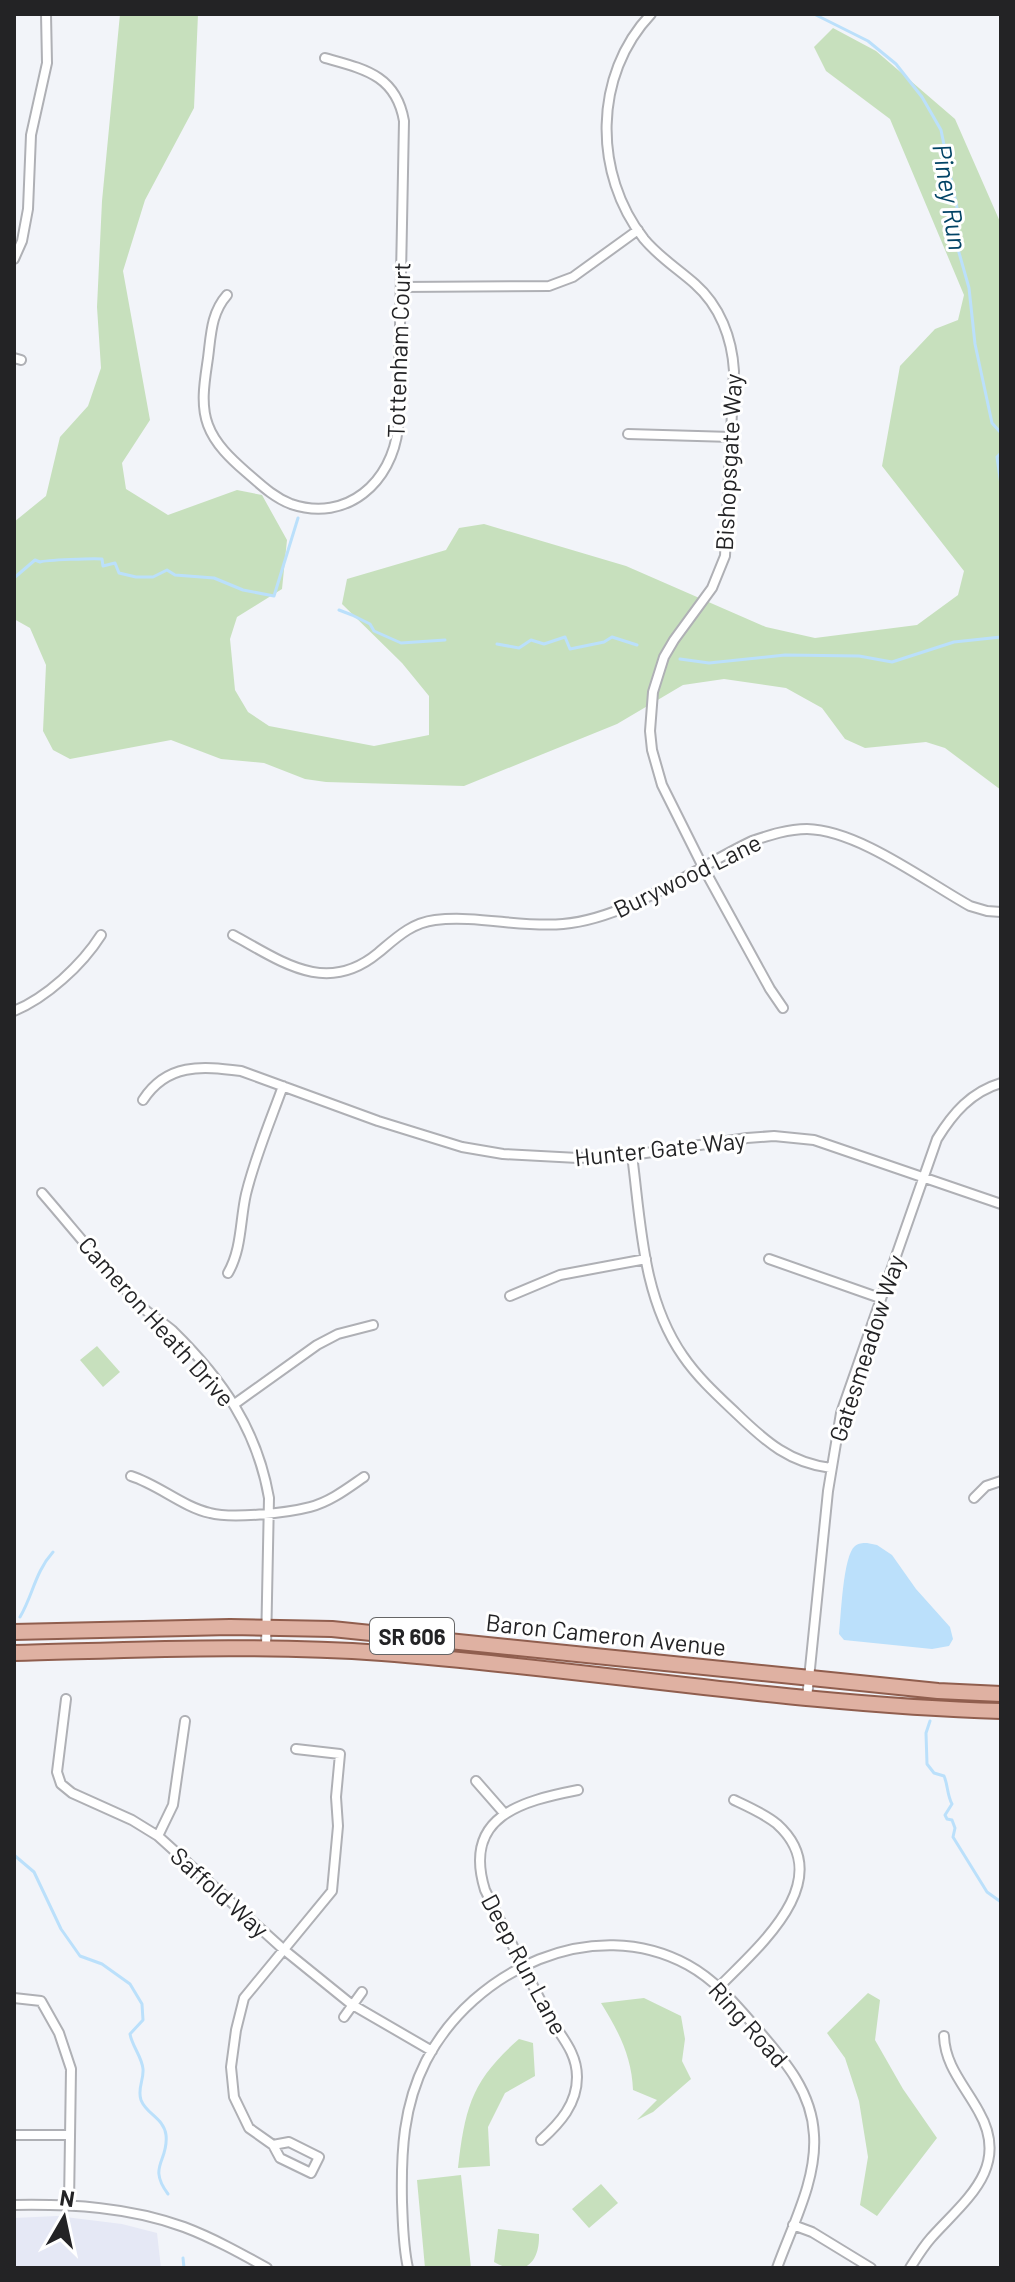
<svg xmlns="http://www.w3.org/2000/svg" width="1015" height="2282" viewBox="0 0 1015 2282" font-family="Barlow,sans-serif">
  <rect width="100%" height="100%" fill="#f2f4f9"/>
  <path fill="#e5e8f5" d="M57,2216l65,8 35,9 4,35h-147v-50z"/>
  <path fill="#c7e0bd" d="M120,14h78l-4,94 -49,92 -22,71 27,149 -28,43 4,26 42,26 69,-25 25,5 25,45 -5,49 -45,28 -7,22 5,51 13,22 21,14 105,20 55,-11v-39l-27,-33 -60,-59 5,-25 99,-29 13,-22 25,-4 142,42 140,61 49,11 102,-13 41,-30 6,-24 -82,-105 18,-100 35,-37 23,-9 6,-25 -74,-176 -64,-48 -12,-24 19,-19 43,23 79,68 46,105v566l-56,-42 -19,-6 -61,6 -20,-9 -23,-31 -36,-20 -62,-9 -41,6 -66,39 -153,62 -138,-4 -21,-3 -41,-16 -43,-4 -50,-19 -101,19 -17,-9 -10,-19 3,-66 -16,-37 -16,-9v-97l32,-26 14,-59 28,-31 13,-38 -4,-61 5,-106z
    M97,1346l23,26 -17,15 -23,-27z
    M868,1993l12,7 -5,40 28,49 34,49 -60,78 -17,-11 8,-48 -9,-56 -14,-43 -18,-25z
    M644,1998l37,18 4,23 -3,22 9,18 -38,33 -16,8 20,-20 -24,-10c-1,-33 -15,-60 -32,-87z
    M519,2039l14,4 2,33 -30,17 -17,34 2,39 -32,2c7,-61 14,-88 61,-129z
    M461,2175l10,93h-46l-8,-88z
    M601,2184l17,19 -29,25 -17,-19z
    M498,2229l41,5c1,31 -17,44 -45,28z"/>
  <path fill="#bbe0fb" d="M867,1543l10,2 15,10 24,34 34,38 3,12 -4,7 -17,3 -88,-9 -5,-6c2,-17 4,-79 16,-88 4,-3 7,-3 12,-3z"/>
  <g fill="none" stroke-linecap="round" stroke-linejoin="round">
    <path stroke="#bbe0fb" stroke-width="3" d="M814,14l54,27 28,23 26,33 19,33 16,78 1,41 11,39 6,56 17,79 9,10
      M1001,453l-4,4 4,28
      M14,578l21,-18 5,2c5,-2 56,-4 62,-3l1,7 12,-3 4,10 17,4h17l14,-7 8,5 39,3 29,12 31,6 24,-78
      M339,610l13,5 18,9 4,7 27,12 44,-3
      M497,644l22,4 12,-8 13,4 21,-7 5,12 34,-7 8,-5 25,8
      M680,659l29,4 76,-8 74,1 33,6 62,-20 47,-5
      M20,1617c13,-22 15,-45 33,-65
      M930,1721l-4,12 1,31 7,9 10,3c4,9 3,19 8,28l-7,11 2,4 5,1 3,8 -2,9 34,55 14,10
      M14,1855l20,17 27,57 19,27 22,8 28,20 12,20 1,16 -13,14c2,12 12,23 13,35 1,11 -6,20 -2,31 5,14 23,18 25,35 3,26 -19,31 2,59
      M183,2258l1,10"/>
    <g stroke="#afb0b5" stroke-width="12">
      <path id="street" d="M651,14c-58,61 -58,160 -7,225 15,18 34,30 51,45 25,22 37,54 39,87l-9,185 -13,32 -38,52 -10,17 -11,35 -3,39 2,19 10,35 41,82 67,122 13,19
        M14,259l8,-18 6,-32 3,-74 16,-72 -1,-49
        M401,287l148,-1 24,-9 65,-47
        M227,295c-16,18 -16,40 -19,63 -3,21 -8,46 0,67 7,19 23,34 38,47 14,12 27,25 45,32 56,19 101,-22 107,-76l6,-307c-8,-46 -40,-52 -79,-63
        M14,358l7,2
        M628,434l104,3
        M233,935c48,26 93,61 145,18 18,-15 33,-30 57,-33 43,-5 86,8 128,4 66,-6 130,-55 189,-83 18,-6 36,-12 55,-12 51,1 118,52 163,77l17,5 14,1
        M14,1011c32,-13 68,-46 87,-76
        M143,1100c24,-37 58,-34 98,-29l137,50 84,26 41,7 75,4 54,-3 115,-17 27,-2 40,4 187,64
        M632,1155c9,68 10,142 51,201 15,22 35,40 54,58 29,28 53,49 94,54
        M42,1193c32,37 63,76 97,111 10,11 23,17 34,27 49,48 84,98 96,167l-3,150
        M769,1259l111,39
        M228,1273c14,-24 12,-53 18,-79 9,-37 24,-72 37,-108
        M510,1296l50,-21 86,-16
        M236,1403l81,-58 21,-11 35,-9
        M131,1476c28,9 52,31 79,37 22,6 77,0 100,-6 20,-5 38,-19 54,-30
        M974,1498l12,-12 15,-5
        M807,1698l21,-207 13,-78 96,-274c16,-26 34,-47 64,-56
        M66,1699l-9,73 4,12 11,9 60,27 26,16 125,113 68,55 81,47
        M476,1781l28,32
        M158,1836l15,-31 12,-84
        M719,1987c39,-40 120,-107 58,-163 -12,-10 -28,-17 -43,-24
        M14,1998l27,3 18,32 12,36 -2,135
        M344,2017l18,-25
        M14,2135h56
        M541,2140c19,-17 36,-36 36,-63 0,-27 -19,-43 -31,-66 -21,-40 -41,-81 -61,-121 -23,-74 37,-89 93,-100
        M273,2145l7,13 31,15 8,-16 -30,-15 -16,3 -24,-17 -15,-31 -3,-30 5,-37 8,-32 88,-107 6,-65 -2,-29 4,-43 -44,-5
        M14,2205c58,-1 115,2 170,22 29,11 56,26 83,41
        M793,2225l19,7 59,36
        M408,2268c-5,-22 -5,-44 -6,-66 -1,-50 1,-96 24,-141 47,-91 167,-148 262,-96 29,16 49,41 70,65 27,31 54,62 56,105 3,45 -22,91 -37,133
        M910,2268c7,-11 13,-21 21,-30 33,-37 80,-70 48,-126 -14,-26 -34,-46 -35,-76"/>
    </g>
    <g stroke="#905e4e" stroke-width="18">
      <path id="primary" d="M14,1632l216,-5 102,2 606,62 63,3
        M14,1653c123,-3 245,-9 368,0 207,16 412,52 619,58"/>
    </g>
    <use href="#street" stroke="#fff" stroke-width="8"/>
    <use href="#primary" stroke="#dfb1a2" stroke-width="14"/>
  </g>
  <g text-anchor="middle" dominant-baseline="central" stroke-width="6" stroke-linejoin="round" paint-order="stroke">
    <rect fill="#fff" stroke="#656566" stroke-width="2" x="370" y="1618" width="84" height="36" rx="6"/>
    <g font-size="22" font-weight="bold" fill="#232325">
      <text x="412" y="1636">SR 606</text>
    </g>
    <g font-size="24" fill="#232325" stroke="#fff">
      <text transform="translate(398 350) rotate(-88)">Tottenham Court</text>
      <text transform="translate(728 462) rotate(-87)">Bishopsgate Way</text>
      <text transform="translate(687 875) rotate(-26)">Burywood Lane</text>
      <text transform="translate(660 1148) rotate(-6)">Hunter Gate Way</text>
      <text transform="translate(157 1321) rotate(48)">Cameron Heath Drive</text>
      <text transform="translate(866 1348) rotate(-72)">Gatesmeadow Way</text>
      <text transform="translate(606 1634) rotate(6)">Baron Cameron Avenue</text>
      <text transform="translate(220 1892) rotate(42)">Saffold Way</text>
      <text transform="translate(525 1964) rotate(62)">Deep Run Lane</text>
      <text transform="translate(749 2024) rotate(48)">Ring Road</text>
    </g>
    <g font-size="26" font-style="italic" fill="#004365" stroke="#fff">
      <text transform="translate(951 197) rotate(81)">Piney Run</text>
    </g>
  </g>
  <rect width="1015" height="2282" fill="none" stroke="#232325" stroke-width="32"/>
  <g transform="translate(64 2218) rotate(9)" stroke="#ffffff" stroke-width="6" paint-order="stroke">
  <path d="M0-6L14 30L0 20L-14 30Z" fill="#232325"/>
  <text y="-12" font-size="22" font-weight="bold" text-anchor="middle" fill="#232325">N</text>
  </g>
</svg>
